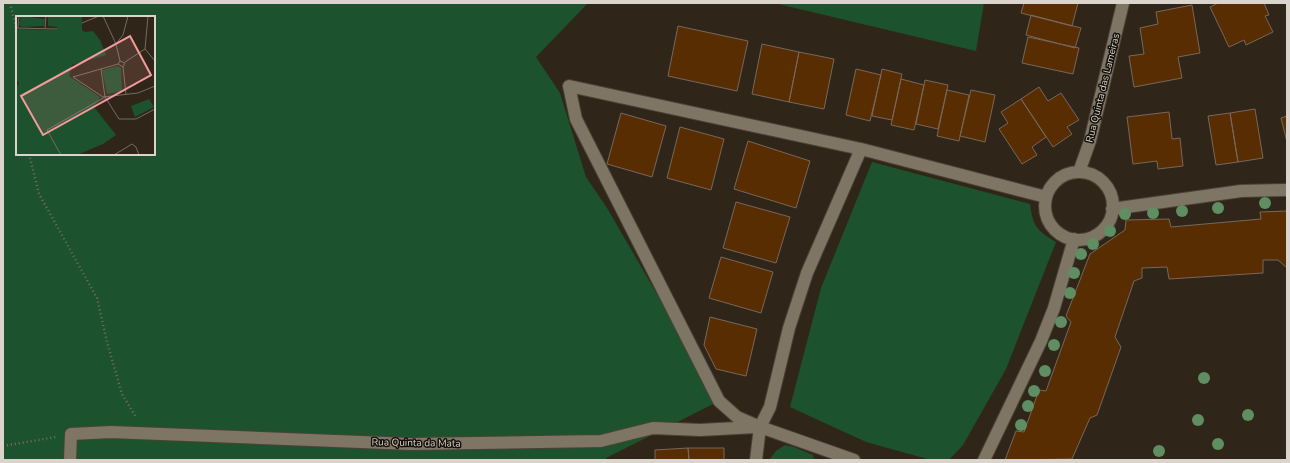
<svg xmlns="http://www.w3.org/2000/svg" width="1290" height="463" viewBox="0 0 1290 463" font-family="'Nunito Sans',sans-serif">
  <rect width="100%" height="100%" fill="#2f2619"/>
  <path fill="#1d522e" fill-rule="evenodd" d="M3,3h585l-52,54 24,36 26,84 21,31 112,193 -113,57v2h-603zM17,17h137v137h-137z
    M774,3h210l-8,48z
    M872,162l158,42c3,22 6,26 26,38l-50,127 -43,76 -14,15h-18l-65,-18 -76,-35 31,-119z
    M785,445l9,2 19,8 1,5h-45l7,-9z"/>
  <path fill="#592d02" stroke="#77675c" d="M1024,3h54l-6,23 -51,-13z
    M1218,3h46l5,12 -4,1 8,16 -27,13 -2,-5 -15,7 -19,-40z
    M1192,5l8,48 -22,4 4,21 -48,9 -5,-31 15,-2 -4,-26 18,-4 -2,-12z
    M1031,15l50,13 -6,20 -49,-13z
    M678,26l70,15 -11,50 -69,-15z
    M1028,37l51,11 -6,26 -51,-11z
    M762,44l37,8 -10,50 -37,-8z
    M799,52l35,7 -10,50 -35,-7z
    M856,69l25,6 -11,46 -24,-6z
    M882,69l20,5 -10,46 -20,-4z
    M901,79l23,6 -10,45 -23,-5z
    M925,80l23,5 -10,44 -22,-5z
    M1039,87l9,14 13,-8 18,27 -12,7 5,7 -19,13 -32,-48z
    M947,90l22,5 -10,46 -22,-5z
    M971,90l24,5 -10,47 -25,-6z
    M1021,99l25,38 -14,10 5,8 -15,9 -23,-35 9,-6 -7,-11z
    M1255,109l8,49 -25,4 -8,-49z
    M1169,112l3,27 8,-1 3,28 -25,3 -1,-8 -24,3 -6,-47z
    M621,113l45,13 -14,51 -45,-13z
    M1230,113l8,49 -22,3 -8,-49z
    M1287,116v26l-6,-24z
    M680,127l44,12 -13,51 -44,-12z
    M748,141l62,20 -14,47 -62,-19z
    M736,202l54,15 -14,46 -53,-15z
    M1287,211v57l-9,-8h-15v13l-94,6 -2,-12 -25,1v10l-8,3 -19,56 6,10 -24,68 -7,3 -18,41 -67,1 11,-29 8,1 15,-42 7,1 25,-69 -5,-6 24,-62 35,-24 1,-10 43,-1 2,8 90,-8 -1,-7z
    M721,257l52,15 -12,41 -52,-15z
    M710,317l47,12 -11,47 -30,-7 -12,-24z
    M688,448h36v12h-35z
    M688,448l1,12h-34v-10z"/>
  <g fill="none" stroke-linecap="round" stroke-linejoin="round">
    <g stroke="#4a4238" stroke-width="14">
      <path id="street" d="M1079,172l11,-31 33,-138
        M1045 206a34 34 0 1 1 68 0a34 34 0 1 1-68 0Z
        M1112,209l129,-18 46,-1
        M70,460l1,-26 40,-2 300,12 190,-3 52,-13 47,2 56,-3
        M756,460l4,-33 10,-20 19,-79 18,-55 54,-124
        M854,460l-94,-33 -23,-10 -18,-16 -143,-282 -7,-33 292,63 185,48
        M984,460l57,-119 13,-33 20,-69"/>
    </g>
    <path stroke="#766e63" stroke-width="2.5" stroke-dasharray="1 3" stroke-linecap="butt" d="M10,3l7,29
      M29,154l10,40 58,104 10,44 15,52 14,23
      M3,446l53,-9"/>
    <use href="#street" stroke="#7f7565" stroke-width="12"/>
  </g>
  <g fill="#5e8e62">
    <circle cx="1265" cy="203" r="6"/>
    <circle cx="1218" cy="208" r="6"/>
    <circle cx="1182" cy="211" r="6"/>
    <circle cx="1153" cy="213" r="6"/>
    <circle cx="1125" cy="214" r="6"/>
    <circle cx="1110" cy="231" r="6"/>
    <circle cx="1093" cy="244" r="6"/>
    <circle cx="1081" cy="254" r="6"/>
    <circle cx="1074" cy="273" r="6"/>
    <circle cx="1070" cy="293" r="6"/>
    <circle cx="1061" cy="322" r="6"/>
    <circle cx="1054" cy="345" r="6"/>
    <circle cx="1045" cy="371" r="6"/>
    <circle cx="1204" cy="378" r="6"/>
    <circle cx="1034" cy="391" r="6"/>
    <circle cx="1028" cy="406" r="6"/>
    <circle cx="1248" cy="415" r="6"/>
    <circle cx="1198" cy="420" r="6"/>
    <circle cx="1021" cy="425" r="6"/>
    <circle cx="1218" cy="444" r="6"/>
    <circle cx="1159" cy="451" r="6"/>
  </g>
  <g text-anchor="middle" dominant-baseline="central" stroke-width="3" stroke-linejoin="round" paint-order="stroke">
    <g font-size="10" fill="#dad4cc" stroke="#13100a">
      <text transform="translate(1103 88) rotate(-76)">Rua Quinta das Lameiras</text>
      <text transform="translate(416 443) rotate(1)">Rua Quinta da Mata</text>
    </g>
  </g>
  <g transform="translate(16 16)">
    <rect width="139" height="139" fill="#2f2619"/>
    <path d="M5,0l24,3 -1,7 -22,1 -3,-2zM32,0h34v14l3,2 8,-1 7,9 6,15 -34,10 -3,11 31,21 -6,10 22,28 -13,9 -26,11h-61v-69l3,-2 -3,-6v-49l41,1v-3l-9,-1zM101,50l4,2 1,23 -15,3 -5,-24zM133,83l5,8 -19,10 -4,-11z" fill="#1d522e"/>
    <path fill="none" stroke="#736c61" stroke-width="1" d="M87,0l13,28 4,17 -2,3 5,3M132,0l-3,33 10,12M66,7l17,-7M0,12l41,1M2,12l1,-12M29,12l1,-12M100,28l7,-9 5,-19M104,45l5,2 -2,4 3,27M109,46l20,-13M85,53l4,28 14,22h17l19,-10M57,61l30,20 35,-4 17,-7M57,61l45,-13M45,139l-14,-25 58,-33M98,139l18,-11 4,3 3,8"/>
    <path fill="#f59b9c" fill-opacity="0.15" stroke="#f59b9c" stroke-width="2" d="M114,20l21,39 -108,60 -22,-39z"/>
    <rect width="139" height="139" fill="none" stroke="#dad4cc" stroke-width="2"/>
  </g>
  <rect width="1290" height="463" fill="none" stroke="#dad4cc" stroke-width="8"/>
</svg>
